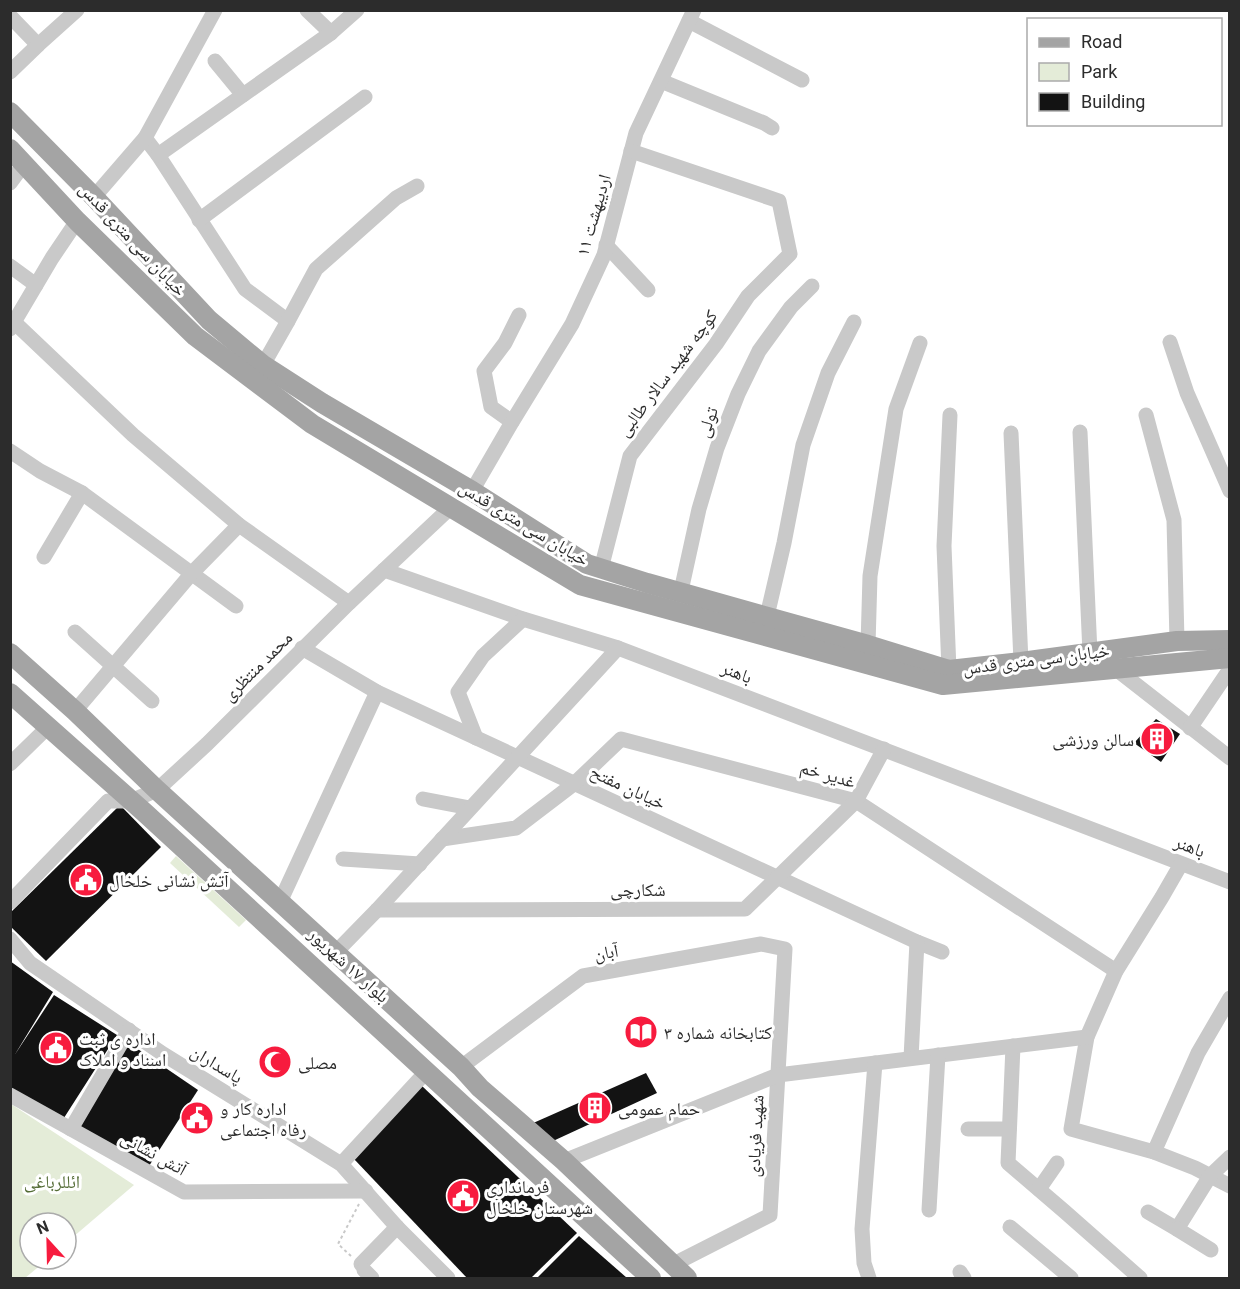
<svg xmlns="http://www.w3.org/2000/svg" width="1240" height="1289" font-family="Roboto,'Noto Naskh Arabic',sans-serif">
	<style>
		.green { fill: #e4ecd8 }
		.building { fill: #131313 }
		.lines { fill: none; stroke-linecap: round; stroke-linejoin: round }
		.path { stroke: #c9c9c9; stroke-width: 2; stroke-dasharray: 3 3; stroke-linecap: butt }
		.minor { stroke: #c9c9c9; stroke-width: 15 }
		.major { stroke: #a4a4a4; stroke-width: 20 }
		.labels { text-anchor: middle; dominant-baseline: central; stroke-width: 6; stroke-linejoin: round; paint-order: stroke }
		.street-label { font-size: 18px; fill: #2c2c2c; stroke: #fff }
		.poi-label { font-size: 18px; fill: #2c2c2c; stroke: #fff; text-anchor: start }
		.park-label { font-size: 18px; fill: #546c36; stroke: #fff }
	</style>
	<rect width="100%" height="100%" fill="#fff"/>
	<!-- green -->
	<g class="green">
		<path d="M176,856L246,920L239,927L170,863Z"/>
		<path d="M11,1104L134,1185L66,1243V1223H30V1259H48L25,1278H11Z"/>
	</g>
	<!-- building -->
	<g class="building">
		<path d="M1156,719L1180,734L1161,762L1134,743Z"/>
		<path d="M120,805L161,847L46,961L10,926V913Z"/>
		<path d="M10,961L53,992L14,1056L54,995L117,1035L62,1121L10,1092Z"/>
		<path d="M129,1043L198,1090L149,1166L79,1128Z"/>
		<path d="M646,1073L657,1093L553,1141L531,1124Z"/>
		<path d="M422,1086L577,1233L531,1278H467L354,1159Z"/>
		<path d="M579,1236L627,1278H537Z"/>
	</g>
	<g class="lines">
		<!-- path -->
		<path class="path" d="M351,1256L338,1244L359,1204"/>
		<!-- minor -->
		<g class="minor">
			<path d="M307,10L331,33"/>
			<path d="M10,16L38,45"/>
			<path d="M689,21L802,80"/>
			<path d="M215,61L243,95"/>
			<path d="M10,72L38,45L77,10"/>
			<path d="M661,81L764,123L772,128"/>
			<path d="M145,138L158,155L245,289L288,321"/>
			<path d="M158,155L331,33L357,10"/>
			<path d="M10,183L24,164"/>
			<path d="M94,197L145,138L215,10"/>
			<path d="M199,220L365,97"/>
			<path d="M606,245L648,290"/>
			<path d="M10,266L36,285"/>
			<path d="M14,322L133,435L239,525L349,603"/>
			<path d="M10,329L52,258L77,221"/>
			<path d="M1170,342L1187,393L1230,491"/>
			<path d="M263,365L288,321L316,269L396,198L417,186"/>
			<path d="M1146,415L1174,520L1177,641"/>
			<path d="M512,422L491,407L484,371L505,343L519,315"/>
			<path d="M1080,432L1090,653"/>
			<path d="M1011,433L1021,662"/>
			<path d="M10,451L40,471L82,493"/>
			<path d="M472,491L512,422L572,324L604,255L636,133L694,10"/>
			<path d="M44,557L82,493L236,606"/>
			<path d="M601,569L630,456L716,344L748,296L790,254L779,201L631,151"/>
			<path d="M384,570L523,619L618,648L1230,882"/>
			<path d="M681,591L699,509L717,448L738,394L759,351L791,307L812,286"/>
			<path d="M767,616L784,543L803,445L828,373L854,322"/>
			<path d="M75,632L152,701"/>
			<path d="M868,645L870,576L896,409L920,343"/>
			<path d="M302,648L377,692L917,942L942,952"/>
			<path d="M1116,669L1230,758"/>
			<path d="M949,670L944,546L950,415"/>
			<path d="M75,711L192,573L239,525"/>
			<path d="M1190,728L1230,669"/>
			<path d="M476,738L458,692L483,656L523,619"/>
			<path d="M10,764L48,727"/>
			<path d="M423,799L470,808"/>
			<path d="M442,839L516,828L575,783L621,739L856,801L1116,971"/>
			<path d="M343,859L420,864"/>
			<path d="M1181,864L1162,897L1116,971L1087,1037L1071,1129L1154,1152L1195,1168L1230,1186"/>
			<path d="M10,902L108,801H131L157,790L207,744L349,603L450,508"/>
			<path d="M280,902L377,692"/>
			<path d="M377,910L745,909L856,801L884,749"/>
			<path d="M10,939L30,963L163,1054L341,1164L397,1227L448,1278"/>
			<path d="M335,953L377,910L618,648"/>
			<path d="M1013,1046L1008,1163L1064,1211L1140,1278"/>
			<path d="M911,1058L917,942"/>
			<path d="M461,1067L583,976L761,944L785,949L770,1215L672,1265"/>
			<path d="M10,1095L184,1192L366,1191"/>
			<path d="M71,1129L129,1030"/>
			<path d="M968,1129H1009"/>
			<path d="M1154,1152L1198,1053L1230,998"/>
			<path d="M564,1161L778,1075L1087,1037"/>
			<path d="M341,1164L426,1072"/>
			<path d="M1039,1189L1057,1163"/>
			<path d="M929,1210L938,1055"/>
			<path d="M1148,1212L1177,1229L1210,1176L1230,1157"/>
			<path d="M1010,1227L1071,1278"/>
			<path d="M1177,1229L1211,1250"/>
			<path d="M361,1264L397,1227"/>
			<path d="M364,1270L372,1278"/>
			<path d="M960,1272L964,1278"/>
			<path d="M869,1278L864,1263L862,1229L875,1063"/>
		</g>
		<!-- major -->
		<g class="major">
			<path d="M10,112L94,197L209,320L263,365L322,403L472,491L587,564L647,583L868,645L949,670L1021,662L1177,641L1230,640"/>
			<path d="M10,149L77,221L195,336L312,424L580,585L943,685L1230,658"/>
			<path d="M10,653L75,711L157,790L461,1067L480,1088L564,1161L687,1278"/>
			<path d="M10,693L144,812L651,1278"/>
		</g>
	</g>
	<!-- icons -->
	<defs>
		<g id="building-disc" transform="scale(1.725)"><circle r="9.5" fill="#f71b3e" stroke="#fff"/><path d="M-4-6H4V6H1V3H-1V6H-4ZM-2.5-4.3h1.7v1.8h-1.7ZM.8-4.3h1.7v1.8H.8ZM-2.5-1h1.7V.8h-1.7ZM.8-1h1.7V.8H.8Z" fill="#fff"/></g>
		<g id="civic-disc" transform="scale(1.725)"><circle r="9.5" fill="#f71b3e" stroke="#fff"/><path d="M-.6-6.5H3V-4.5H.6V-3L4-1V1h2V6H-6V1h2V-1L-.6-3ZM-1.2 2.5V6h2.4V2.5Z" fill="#fff"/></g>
		<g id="library-disc" transform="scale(1.725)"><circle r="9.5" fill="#f71b3e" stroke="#fff"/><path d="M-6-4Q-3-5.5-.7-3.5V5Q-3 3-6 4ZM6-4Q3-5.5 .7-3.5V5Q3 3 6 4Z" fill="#fff"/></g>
		<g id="mosque-disc" transform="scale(1.725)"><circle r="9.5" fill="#f71b3e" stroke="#fff"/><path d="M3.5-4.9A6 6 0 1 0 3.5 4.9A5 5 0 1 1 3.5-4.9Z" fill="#fff"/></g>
	</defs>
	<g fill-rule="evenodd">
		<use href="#building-disc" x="1157" y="739"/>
		<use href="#civic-disc" x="86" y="880"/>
		<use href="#library-disc" x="641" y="1032"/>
		<use href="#civic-disc" x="56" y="1048"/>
		<use href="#mosque-disc" x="275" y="1062"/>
		<use href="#building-disc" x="595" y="1108"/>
		<use href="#civic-disc" x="197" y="1118"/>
		<use href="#civic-disc" x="463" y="1196"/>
	</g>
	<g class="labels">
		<!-- street labels -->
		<g class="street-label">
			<text transform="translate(593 215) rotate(-74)">۱۱ اردیبهشت</text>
			<text transform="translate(133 239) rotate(47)">خیابان سی متری قدس</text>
			<text transform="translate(667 373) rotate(-53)">کوچه شهید سالار طالبی</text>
			<text transform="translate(707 422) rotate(-70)">تولی</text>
			<text transform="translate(524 523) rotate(31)">خیابان سی متری قدس</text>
			<text transform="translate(1036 659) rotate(-7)">خیابان سی متری قدس</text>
			<text transform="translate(257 666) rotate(-45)">محمد منتظری</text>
			<text transform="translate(737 672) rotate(21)">باهنر</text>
			<text transform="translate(828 774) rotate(16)">غدیر خم</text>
			<text transform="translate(628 787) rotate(25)">خیابان مفتح</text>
			<text transform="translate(1190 846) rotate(21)">باهنر</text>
			<text x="638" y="889">شکارچی</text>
			<text transform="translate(606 952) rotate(-10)">آبان</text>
			<text transform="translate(349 965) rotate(42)">بلوار ١٧ شهریور</text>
			<text transform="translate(217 1064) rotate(31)">پاسداران</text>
			<text transform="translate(755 1136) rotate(-87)">شهید فریادی</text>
			<text transform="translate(154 1153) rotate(29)">آتش نشانی</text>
		</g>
		<!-- poi labels -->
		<g class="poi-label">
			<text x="1134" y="739" text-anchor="end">سالن ورزشی</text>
			<text x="109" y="880">آتش نشانی خلخال</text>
			<text x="664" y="1032">کتابخانه شماره ۳</text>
			<text x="79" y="1038">اداره ی ثبت<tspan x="79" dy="21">اسناد و املاک</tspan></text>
			<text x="298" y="1062">مصلی</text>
			<text x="220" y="1108">اداره کار و<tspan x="220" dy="21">رفاه اجتماعی</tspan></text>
			<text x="618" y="1108">حمام عمومی</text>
			<text x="486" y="1186">فرمانداری<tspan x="486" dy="21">شهرستان خلخال</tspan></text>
		</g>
		<!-- park labels -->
		<g class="park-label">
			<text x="52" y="1181">ائللرباغی</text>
		</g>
	</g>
	<!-- border -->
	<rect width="1240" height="1289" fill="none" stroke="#2c2c2c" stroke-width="24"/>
	<!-- legend -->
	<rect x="1027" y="18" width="195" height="108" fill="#ffffff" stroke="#ababab" stroke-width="1.5"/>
	<rect x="1039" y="38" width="30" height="9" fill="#a4a4a4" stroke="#ababab" stroke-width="1.5"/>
	<text x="1081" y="48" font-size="18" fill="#2c2c2c">Road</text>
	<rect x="1039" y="63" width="30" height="18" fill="#e4ecd8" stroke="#ababab" stroke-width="1.5"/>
	<text x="1081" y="78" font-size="18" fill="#2c2c2c">Park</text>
	<rect x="1039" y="93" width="30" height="18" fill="#131313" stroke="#ababab" stroke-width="1.5"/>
	<text x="1081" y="108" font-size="18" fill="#2c2c2c">Building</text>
	<!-- north arrow -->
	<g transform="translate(48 1241) rotate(338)"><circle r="28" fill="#ffffff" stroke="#ababab" stroke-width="1.5"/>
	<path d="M0-4.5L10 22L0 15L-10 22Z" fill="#f71b3e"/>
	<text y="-9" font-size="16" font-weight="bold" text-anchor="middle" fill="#2c2c2c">N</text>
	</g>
</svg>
